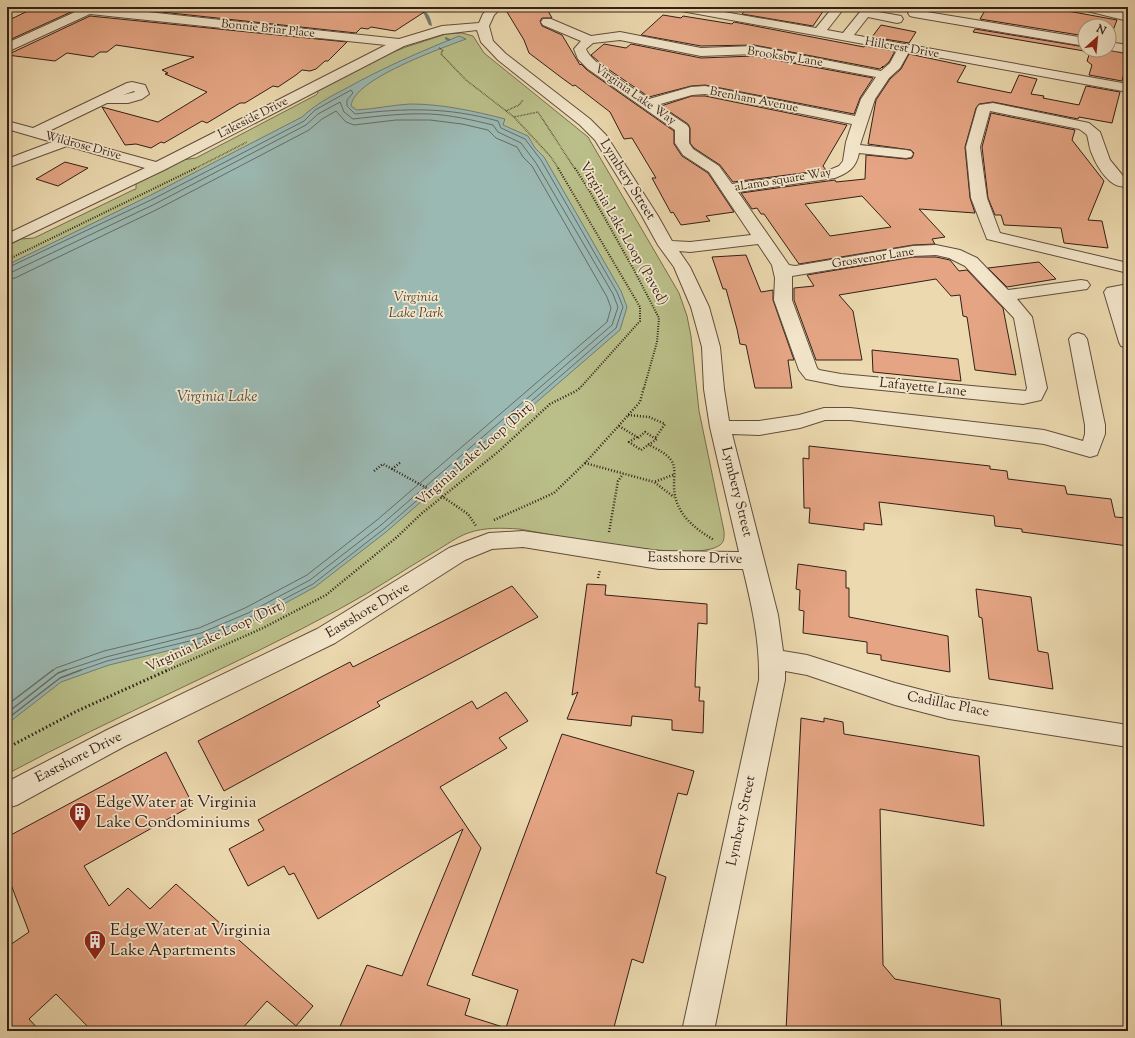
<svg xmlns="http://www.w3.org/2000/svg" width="1135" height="1038" font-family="'Sorts Mill Goudy',serif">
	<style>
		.green { fill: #babf89; stroke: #766f50 }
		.water { fill: #9bb9b3; stroke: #717b75 }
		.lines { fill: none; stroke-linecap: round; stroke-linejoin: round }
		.shore-far1 { stroke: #676c65; stroke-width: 1 }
		.shore { stroke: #676c65; stroke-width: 1.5 }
		.stream { fill: #717b75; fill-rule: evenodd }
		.building { fill: #e5a584; stroke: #331f17; fill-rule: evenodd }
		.minor-casing { stroke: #614e3d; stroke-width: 2 }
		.path-far3 { stroke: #331f17; stroke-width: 1.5; stroke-dasharray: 0.5 1; stroke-linecap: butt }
		.path-far2 { stroke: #331f17; stroke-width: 2; stroke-dasharray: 1 1.5; stroke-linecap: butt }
		.path-far1 { stroke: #331f17; stroke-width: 2.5; stroke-dasharray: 1 2; stroke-linecap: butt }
		.path { stroke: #331f17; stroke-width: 3; stroke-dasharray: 1.5 2.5; stroke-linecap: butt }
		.minor { fill: #f3e6cb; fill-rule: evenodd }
		.labels { text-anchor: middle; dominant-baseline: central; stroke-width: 3.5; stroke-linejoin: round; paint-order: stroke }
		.far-street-label { font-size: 12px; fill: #331f17; stroke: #f3e6cb }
		.street-label { font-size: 14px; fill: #331f17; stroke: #f3e6cb }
		.park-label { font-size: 14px; font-style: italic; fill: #554734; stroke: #f3e6cb }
		.water-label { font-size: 15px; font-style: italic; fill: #524d46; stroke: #f3e6cb }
		.near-poi-label { font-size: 17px; fill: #331f17; stroke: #f3e6cb; text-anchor: start }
	</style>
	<rect width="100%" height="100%" fill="#ecd9af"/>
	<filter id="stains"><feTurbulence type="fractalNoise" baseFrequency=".005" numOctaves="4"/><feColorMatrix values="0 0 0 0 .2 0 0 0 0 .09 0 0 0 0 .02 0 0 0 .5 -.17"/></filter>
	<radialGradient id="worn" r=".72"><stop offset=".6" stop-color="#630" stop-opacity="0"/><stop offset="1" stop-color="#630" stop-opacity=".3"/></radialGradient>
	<!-- green -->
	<path class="green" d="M462,33L473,36L484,53L588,137L679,293L687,316L691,336L699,411L724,531C724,536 725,541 720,545C695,564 554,535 519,529C502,528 485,527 468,533C457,537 446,545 436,551C405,569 375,590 343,607C233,667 117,715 7,774V246L21,239L34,238L133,190L136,189V183L182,160L196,158L316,95L318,93L317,90L388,54L406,47L446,34Z"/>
	<!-- water -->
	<path class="water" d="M459,36L466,39C442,48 353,79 351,106L357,110C375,109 392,105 410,104C442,104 474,111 505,119L503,125L528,136L535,148L544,157L621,291L627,307L620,330L386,532L315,587L252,621L204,642L109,665L61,682L7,724V265L151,195L302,117C315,105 329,97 345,89C382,68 420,52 459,36Z"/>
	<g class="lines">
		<!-- shore-far1 -->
		<g class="shore-far1">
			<path d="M7,268L153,199L229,160L304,121L315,110L351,90L353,93L347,100V106L355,114C406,108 447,107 498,121L501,128L525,139L541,160L617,292L623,307L616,328L384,529L313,584L250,617L202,638L107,661L78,671"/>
			<path d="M7,273L12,272L155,204L306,125L318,114L340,102L344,112L353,119C379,116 404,113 430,114C451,115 472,120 493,125L498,132L521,143L536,163L613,294L618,307L612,325L381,525L310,580L248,613L201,633L106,657L63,671"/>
			<path d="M7,279L15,278L158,209L309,130L322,119L336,111L346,122L354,125L396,120H430L462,124L488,130L496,138L517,147L523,157L532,166L607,297L611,308L607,322L377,520L307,575L245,608L199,628L104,651L56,668L52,671"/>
		</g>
		<!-- shore -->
		<g class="shore">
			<path d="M7,705L53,670"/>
			<path d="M7,713L58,673L66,670"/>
			<path d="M7,719L60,678L81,670"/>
		</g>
		<!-- stream -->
		<g class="stream">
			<path d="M415,7C426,7 431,17 432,26L429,25L424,14Z"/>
			<path d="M446,37L450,39V41H448L445,39V37Z"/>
		</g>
	</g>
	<!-- building -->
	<g class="building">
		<path d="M36,7H82L7,41V21Z"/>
		<path d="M115,7H432L395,31L371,27L368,29L361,28L356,33Z"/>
		<path d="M504,7H546L552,18H542L540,21L542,26L562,35L580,65L581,64L587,70L674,131V144L682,156L708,173L734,212L706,216L710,221L681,225L673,212L671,213L652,178H656L632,138L624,139L610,112L575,85L573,86L562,78L529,53L524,40Z"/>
		<path d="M748,7H826L813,26L742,14Z"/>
		<path d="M987,7H1046L1117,20L1109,41V26H1085V36L980,19Z"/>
		<path d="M663,15L681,18L683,16L732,24L734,22L864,47L865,46L895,51L889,62L882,68L883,66L880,69L754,45L701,46L641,35Z"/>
		<path d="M90,16L347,42L328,61H325L316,69L310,71L302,70L296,75L278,87L273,86L245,103H240L207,123L202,121L164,143L161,142L151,148L136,144L125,145L102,107L158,122L207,92L165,74L168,73L162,70L194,57L116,45L107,52H100L93,57L67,53L55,61L7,55Z"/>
		<path d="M881,25L916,32L909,43L872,37Z"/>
		<path d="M975,29L1085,47V50H1108L1128,54V71L1125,70L1122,81L1089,75L1092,65L1087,61L1090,52L973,32Z"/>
		<path d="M604,44L626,48L631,44L701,58L754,56L873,78L860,98L854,114L705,85L691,86L649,97L605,67L591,55Z"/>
		<path d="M909,54L966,66L957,82L1011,93L1019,75L1037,79L1031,94L1044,96L1043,98L1079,105L1086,86L1120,92L1112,123L1079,117L1078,119L993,102L979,104L976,108L965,147L970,198L975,213L919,209L945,237L932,239L935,244L913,245L799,264L764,214H761L757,208L752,209L741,193L835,180L836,182L865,179L866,155L906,159L912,158L914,153L911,150L868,144L876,100L890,79L901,69ZM862,196L891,227L830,236L805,204Z"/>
		<path d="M692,96H705L847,125L823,166L826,170L733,182L720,165L694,148L690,143V128L688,124L661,106Z"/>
		<path d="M991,113L1075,130L1072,140L1104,181L1088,220L1102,221L1108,248L1064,243L1061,228L1004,225L1001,215H995L988,198L982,147Z"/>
		<path d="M65,162L88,168L58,186L36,179Z"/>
		<path d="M746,255L761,292L773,290V300L794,360H788L792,388H755L746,345L740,344L737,329L726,289H723L712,257Z"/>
		<path d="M913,257H936L950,260L959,271L967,270L1003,308L1016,375L975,370L967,317L963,316L960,295L951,296L936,279L839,295L853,311L862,360H816L794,300V288L814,286L807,275Z"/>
		<path d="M1039,262L1056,279L1007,287L988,268Z"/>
		<path d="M872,350L958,359L961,381L873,372Z"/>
		<path d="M809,446L990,466V469L1007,471L1008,479L1065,486L1067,494L1111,499L1115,517L1128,518V546L1022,532V529L995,526L994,516L879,502L882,525L864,523V530L809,523L810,508H804L803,458L809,459Z"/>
		<path d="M798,564L846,571V588H849V617L948,636L950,672L881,660V655L867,653V642L803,633L804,611L799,610L800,590L796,589Z"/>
		<path d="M587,584L606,585L605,595L707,604V624L698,623L696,662L695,687H700L699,701H704L703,733L672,730V720L632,716L631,726L567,719L578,692L572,695Z"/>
		<path d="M512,586L538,617L377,702L380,706L224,791L198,741L350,662L353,667Z"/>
		<path d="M976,589L1031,597L1038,651L1048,653L1053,689L989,679L982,618L979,617Z"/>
		<path d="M506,692L528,721L499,738L507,748L440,787L481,848L427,985L470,999L465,1015L503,1027V1031H338L367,965L402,976L463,829L318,919L294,873L289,875L284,866L248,886L229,849L264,830L258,820L472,701L477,709Z"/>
		<path d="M801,718L824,722V718L843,722L844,734L979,756L984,826L880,809L883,965L895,979L1000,999L1002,1031H786Z"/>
		<path d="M562,734L694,771L687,795L678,793L656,873L666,877L643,963L632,959L613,1031H505L518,990L472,975Z"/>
		<path d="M166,752L193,805L84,866L109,906L128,888L150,909L176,884L313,1006L296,1026L267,1001L240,1031H92L56,994L29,1019L40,1031H7V947L29,932L7,874V837Z"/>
	</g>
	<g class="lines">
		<!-- minor casing -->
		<g class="minor-casing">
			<g id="minor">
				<path d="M86,7H101L399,39L442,26L479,23L483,14L489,7H502L494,15L489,26L493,41L506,54L590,119L606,135L658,216L672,241L690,242L751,235L709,172L683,155L675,143V130L588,69L578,59L574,49L581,41L543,25L541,22L543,19H551L591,36L620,32L701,48L754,46L881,71L890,63L897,50L676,10L672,9L670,7H696L816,28L833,7H845L827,30L843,33L864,7H876L873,11L901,16L903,19L901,22L897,23L868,17L854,35L1128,84V92L909,52L900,68L889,78L875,99L860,145L906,150L911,151L913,154L911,157L906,158L859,153C856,168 848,173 835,178L738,192L789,265L795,266L913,246L936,245L960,250L977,258L1008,290L1081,280L1087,281L1090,285L1087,289L1017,299L1032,317L1047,388L1041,400L1023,404L841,386L806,379L799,370L774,300L775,278L772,265L758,244L690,252L679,251L690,267L709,307L720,347L724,389L729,421H759L799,415L824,408H850L1044,430L1083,441L1085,434V425L1069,339L1072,335L1078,333L1084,335L1087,339L1105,425V434L1097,455L1090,457L1044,444L850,420H825L800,428L759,435L732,434L778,615L783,651L807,655L895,683L949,697L1128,725V747L949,719L895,705L807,675L785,671V680L714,1031H682L759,680C760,642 752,606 743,569H659L523,547L492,549L465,560L335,643L125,746L17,805L7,808V782L107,730L317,629L449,548L489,533L523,531L659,551L739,552L710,427L704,389L702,347L691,307L674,267L658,245L642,216L595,140L580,125L498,60L481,42L477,30L443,34L404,46L164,170L7,245V234L145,168L67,146L7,168V159L52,142L7,129V121L33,128L127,83L132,82L145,85L149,94L142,99L128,103H107L47,132L156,162L386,45L90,14L7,52V43ZM620,40L701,56L754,54L876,77L861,99L855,116L705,86L691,87L649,99C635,89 590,63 586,49L593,43ZM134,91L135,92L123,95ZM705,94L852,124L846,142L843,161L839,166L827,171L732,184L719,166L693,149L689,143V128L687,125L657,105L692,95ZM936,255L949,258L965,266L1014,318L1027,388L1026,391L841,374L819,370L817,368L792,300V276L913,256Z"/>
				<path d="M912,7H924L921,11L1085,38V46L914,17L910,16L908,13Z"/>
				<path d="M1085,7H1098L1128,13V21L1087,11Z"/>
				<path d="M1109,42L1128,45V53L1109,50Z"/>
				<path d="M993,103L1089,123L1100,132L1110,160L1128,182L1126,186C1111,190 1097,167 1092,154C1089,148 1089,141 1087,135C1085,133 1082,131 1079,129L990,111L980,147L987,198L1000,233L1128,263V273L987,239L971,198L966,147L977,108L979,105Z"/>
				<path d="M1128,284V294L1123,295L1128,312V348L1121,346L1119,342L1104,292L1107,288Z"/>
			</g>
		</g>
		<!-- path-far3 -->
		<g class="path-far3">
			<path d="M439,48L443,50L441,54L466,80L514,117L551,157L559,169"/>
			<path d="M506,111L519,105L523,100"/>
			<path d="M514,117L538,112L575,169"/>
			<path d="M194,169L247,142"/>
		</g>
		<!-- path-far2 -->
		<g class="path-far2">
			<path d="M558,168L640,307V321L580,388"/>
			<path d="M575,168L590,192L634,270L659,318L657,342L644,388"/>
			<path d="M7,260L196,168"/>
		</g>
		<!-- path-far1 -->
		<g class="path-far1">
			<path d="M619,426L637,437L629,442L641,450L657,439L656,437L665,424L649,417L628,415"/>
			<path d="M638,438L645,432L656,439"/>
			<path d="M648,444C656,449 666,453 671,460C676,467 674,477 674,485C674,512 692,527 714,540"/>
			<path d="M585,463L654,482"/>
			<path d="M392,469L401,462"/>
			<path d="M374,471L383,464L443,497L468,514L476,526"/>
			<path d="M673,475L654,482L674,497"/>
			<path d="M494,520L554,493L585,463L640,402L644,387"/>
			<path d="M609,532L618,481L623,474"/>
			<path d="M598,578L600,570"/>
			<path d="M166,671L263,628L326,595L397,537L421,514L499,451L550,404L576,391L581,387"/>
		</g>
		<!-- path -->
		<path class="path" d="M7,748L77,711L168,670"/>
		<!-- minor -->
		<use href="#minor" class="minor"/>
	</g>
	<!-- icons -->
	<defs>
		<g id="building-pin" transform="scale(1.15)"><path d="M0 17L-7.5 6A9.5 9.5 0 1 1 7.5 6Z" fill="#8f2418" stroke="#f3e6cb"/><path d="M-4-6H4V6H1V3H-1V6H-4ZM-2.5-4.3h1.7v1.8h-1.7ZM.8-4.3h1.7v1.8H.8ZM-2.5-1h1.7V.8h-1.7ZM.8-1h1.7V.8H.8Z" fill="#fff"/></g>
	</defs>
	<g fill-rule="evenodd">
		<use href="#building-pin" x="80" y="813"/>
		<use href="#building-pin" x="95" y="941"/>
	</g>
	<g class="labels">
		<!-- far-street labels -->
		<g class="far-street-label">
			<text transform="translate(268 29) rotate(6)">Bonnie Briar Place</text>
			<text transform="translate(902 48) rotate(10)">Hillcrest Drive</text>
			<text transform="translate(785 57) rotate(9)">Brooksby Lane</text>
			<text transform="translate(635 95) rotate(35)">Virginia Lake Way</text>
			<text transform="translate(754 100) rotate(11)">Brenham Avenue</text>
			<text transform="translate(253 118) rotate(-27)">Lakeside Drive</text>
			<text transform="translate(83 146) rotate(15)">Wildrose Drive</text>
			<text transform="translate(783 180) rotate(-9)">aLamo square Way</text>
			<text transform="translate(873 258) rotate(-9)">Grosvenor Lane</text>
		</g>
		<!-- street labels -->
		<g class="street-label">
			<text transform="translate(627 180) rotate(58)">Lymbery Street</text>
			<text transform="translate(623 234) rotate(60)">Virginia Lake Loop (Paved)</text>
			<text transform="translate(923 388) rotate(6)">Lafayette Lane</text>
			<text transform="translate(476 454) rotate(-41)">Virginia Lake Loop (Dirt)</text>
			<text transform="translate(736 492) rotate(76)">Lymbery Street</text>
			<text transform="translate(695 559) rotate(1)">Eastshore Drive</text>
			<text transform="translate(368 611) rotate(-31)">Eastshore Drive</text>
			<text transform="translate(216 637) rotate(-25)">Virginia Lake Loop (Dirt)</text>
			<text transform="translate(948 705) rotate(11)">Cadillac Place</text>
			<text transform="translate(79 758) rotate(-27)">Eastshore Drive</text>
			<text transform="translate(742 821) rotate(-78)">Lymbery Street</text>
		</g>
		<!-- park labels -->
		<g class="park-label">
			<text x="416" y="298">Virginia<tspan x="416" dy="16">Lake Park</tspan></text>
		</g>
		<!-- water labels -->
		<g class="water-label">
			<text x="217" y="397">Virginia Lake</text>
		</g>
		<!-- near-poi labels -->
		<g class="near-poi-label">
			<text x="96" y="803">EdgeWater at Virginia<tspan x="96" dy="20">Lake Condominiums</tspan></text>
			<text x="110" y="931">EdgeWater at Virginia<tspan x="110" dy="20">Lake Apartments</tspan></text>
		</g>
	</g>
	<!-- margin -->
	<rect width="1135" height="1038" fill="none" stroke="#ecd9af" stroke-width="24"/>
	<rect x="8" y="8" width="1119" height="1022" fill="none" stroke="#331f17" stroke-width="2"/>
	<rect x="12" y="12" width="1111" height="1014" fill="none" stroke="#331f17"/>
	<!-- north arrow -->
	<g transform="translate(1097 38) rotate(27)"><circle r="19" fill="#f3e6cb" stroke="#a69683"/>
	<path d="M0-3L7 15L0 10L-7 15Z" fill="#8f2418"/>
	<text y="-6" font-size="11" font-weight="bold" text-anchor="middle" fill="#331f17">N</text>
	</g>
	<rect width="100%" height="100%" filter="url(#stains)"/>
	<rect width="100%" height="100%" fill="url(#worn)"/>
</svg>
